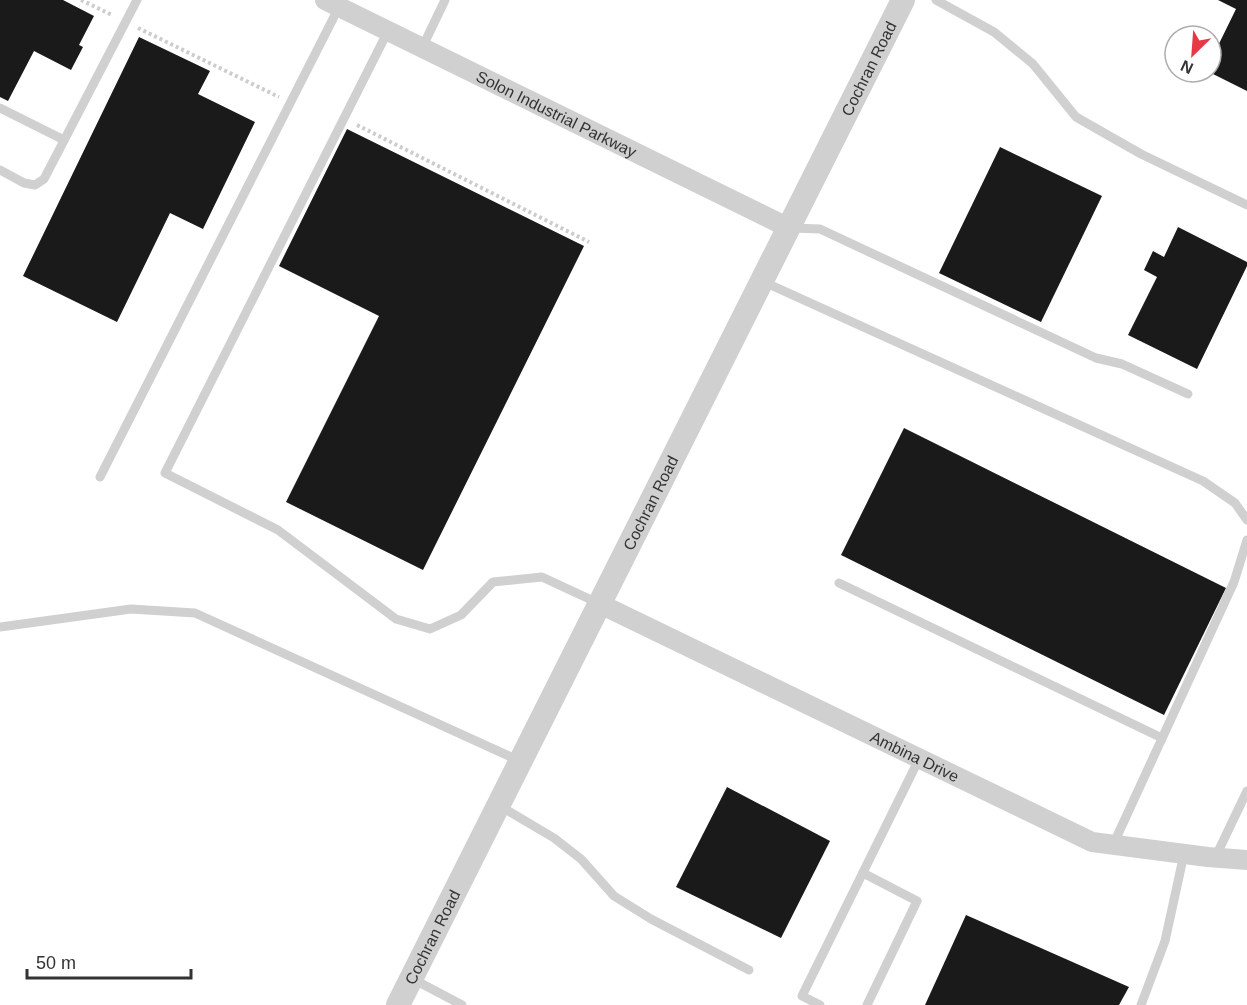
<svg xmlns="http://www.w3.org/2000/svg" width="1247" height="1005" font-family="Arial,sans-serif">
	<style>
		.building { fill: #1a1a1a }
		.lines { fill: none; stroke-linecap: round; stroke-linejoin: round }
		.path { stroke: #cdcdcd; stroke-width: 4; stroke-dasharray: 3 3; stroke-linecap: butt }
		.service { stroke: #d0d0d0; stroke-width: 9 }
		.minor { stroke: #d0d0d0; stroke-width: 20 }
		.tertiary { stroke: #d0d0d0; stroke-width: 24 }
		.labels { text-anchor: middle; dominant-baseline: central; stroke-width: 6; stroke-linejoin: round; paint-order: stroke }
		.street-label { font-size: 16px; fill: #333; stroke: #fff }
	</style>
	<rect width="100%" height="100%" fill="#fff"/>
	<!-- building -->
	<g class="building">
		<path d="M0,0H63L94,16L79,45L83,47L71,70L34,51L8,101L0,97Z"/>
		<path d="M1218,0H1247V91L1211,73V60L1236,9Z"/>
		<path d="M139,37L210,71L198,94L255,122L203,229L170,213L117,322L23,276Z"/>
		<path d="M347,129L584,246L423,570L286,502L379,316L279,266Z"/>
		<path d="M1000,147L1102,196L1041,322L939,273Z"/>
		<path d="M1178,227L1247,262V266L1197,369L1128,335L1157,277L1144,270L1153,251L1164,257Z"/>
		<path d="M904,428L1226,588L1164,715L841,555Z"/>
		<path d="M727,787L830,841L781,938L676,887Z"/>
		<path d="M966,915L1129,987L1119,1005H925Z"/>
	</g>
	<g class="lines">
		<!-- path -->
		<g class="path">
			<path d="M81,0L112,15"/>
			<path d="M138,28L279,97"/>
			<path d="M357,125L589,242"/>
		</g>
		<!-- service -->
		<g class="service">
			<path d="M936,0L994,32L1033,64L1076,117L1141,154L1247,205"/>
			<path d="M388,31L165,473L278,530L396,619L430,629L461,615L493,582L542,577L598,603"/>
			<path d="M422,48L445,0"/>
			<path d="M0,108L64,140"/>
			<path d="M0,170L24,183L35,185L44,179L137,0"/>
			<path d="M791,228L820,229L1096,358L1122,364L1188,394"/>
			<path d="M762,281L1203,481L1235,503L1247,520"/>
			<path d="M100,477L339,7"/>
			<path d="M839,583L1162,738"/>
			<path d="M0,627L131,609L195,613L520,761"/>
			<path d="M500,806L554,838L581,859L614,896L651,919L749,970"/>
			<path d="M1113,845L1234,582L1247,540"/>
			<path d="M1215,858L1247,791"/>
			<path d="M863,873L917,901L867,1005"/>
			<path d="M411,978L462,1005"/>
			<path d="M820,1005L802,996L919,759"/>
			<path d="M1141,1005L1165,941L1184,854"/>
		</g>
		<!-- minor -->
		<g class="minor">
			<path id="s1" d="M325,0L789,228"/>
			<path id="s2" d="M598,603L1092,842L1208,857L1247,860"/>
		</g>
		<!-- tertiary -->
		<path class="tertiary" id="s3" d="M398,1005L903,0"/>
	</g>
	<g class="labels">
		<!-- street labels -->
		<g class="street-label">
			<text stroke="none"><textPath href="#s3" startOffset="1048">Cochran Road</textPath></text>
			<text stroke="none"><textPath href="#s1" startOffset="258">Solon Industrial Parkway</textPath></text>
			<text stroke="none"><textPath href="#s3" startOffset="562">Cochran Road</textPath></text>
			<text stroke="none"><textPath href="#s2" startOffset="352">Ambina Drive</textPath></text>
			<text stroke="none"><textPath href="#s3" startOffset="76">Cochran Road</textPath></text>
		</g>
	</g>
	<!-- north arrow -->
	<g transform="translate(1193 54) rotate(205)"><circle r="28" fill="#ffffff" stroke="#adadad" stroke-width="1.5"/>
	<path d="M0-4.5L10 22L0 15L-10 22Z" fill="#e63946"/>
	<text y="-9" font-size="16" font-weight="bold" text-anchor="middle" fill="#333333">N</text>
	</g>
	<!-- scale -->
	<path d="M27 969v9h164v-9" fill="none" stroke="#333333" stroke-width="3"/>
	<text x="36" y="969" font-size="18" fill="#333333" stroke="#ffffff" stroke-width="4.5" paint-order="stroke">50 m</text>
</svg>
